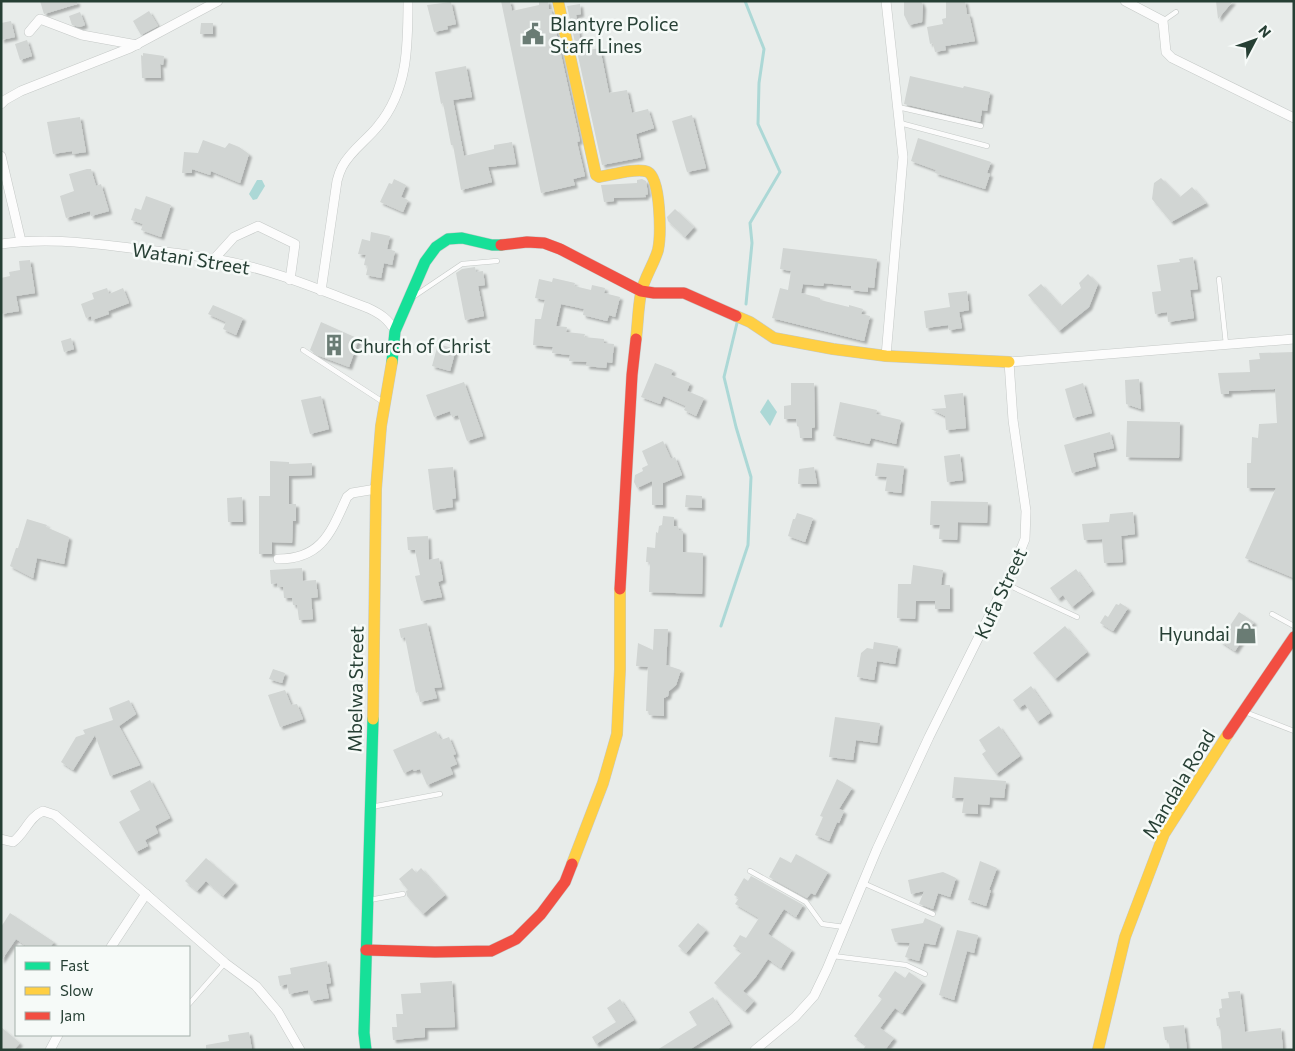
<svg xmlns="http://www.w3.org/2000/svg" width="1295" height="1051" font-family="Commissioner,sans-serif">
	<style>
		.water { fill: #acd8d6 }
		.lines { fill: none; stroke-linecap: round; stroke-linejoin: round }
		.stream { stroke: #acd8d6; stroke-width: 3 }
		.building { fill: #d1d5d3; filter: url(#shadow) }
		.lane-casing { stroke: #c5c9c7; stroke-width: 5.5 }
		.street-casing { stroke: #c5c9c7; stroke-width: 10 }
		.fast-casing { stroke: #c4c9c7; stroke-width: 12 }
		.slow-casing { stroke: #c4c9c7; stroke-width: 12 }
		.jam-casing { stroke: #c4c9c7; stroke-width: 12 }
		.lane { stroke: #fcfcfc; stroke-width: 4.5 }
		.street { stroke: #fcfcfc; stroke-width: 9 }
		.fast { stroke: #16e098; stroke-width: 11 }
		.slow { stroke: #ffcf43; stroke-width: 11 }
		.jam { stroke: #f24e42; stroke-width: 11 }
		.labels { text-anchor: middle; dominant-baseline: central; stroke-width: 5; stroke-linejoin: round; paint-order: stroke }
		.poi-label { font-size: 19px; fill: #263f34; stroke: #f6faf8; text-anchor: start }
		.street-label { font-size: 19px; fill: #263f34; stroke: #f6faf8 }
	</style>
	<defs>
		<filter id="shadow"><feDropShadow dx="3" dy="3" stdDeviation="1" flood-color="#0004"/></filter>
	</defs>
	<rect width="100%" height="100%" fill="#e8ecea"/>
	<!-- water -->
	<g class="water">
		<path d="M257,180H262L265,186L257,199L253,200L249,194Z"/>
		<path d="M768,399L777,412L770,426L760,412Z"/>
	</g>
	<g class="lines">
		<!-- stream -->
		<g class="stream">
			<path d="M745,1L764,49L759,83L758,124L780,172L750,223L752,243L746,304"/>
			<path d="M721,626L748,545L751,477L736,427L724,377L737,323"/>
		</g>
	</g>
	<!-- building -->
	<g class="building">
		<path d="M40,1H77V4L44,14Z"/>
		<path d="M501,1H510L512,11L539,5V1H548L549,9H551L580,141L577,142L585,176L573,179L575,185L541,193Z"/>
		<path d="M904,1H921L923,6L922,22L909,25L904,15Z"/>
		<path d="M946,1H965L967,14H969L975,41L945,46L946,50L935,52L933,43L930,44L927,27L943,24L942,19L946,18Z"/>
		<path d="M1216,1H1233L1218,19Z"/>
		<path d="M451,2L456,24L447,26L448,29L434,32L427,5Z"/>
		<path d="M580,4L581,14L576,15L582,51L600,48L609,93L627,90L632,113L648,109L654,128L636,134L641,157L638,158L602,165L567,6Z"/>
		<path d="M149,11L158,26L141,35L133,21Z"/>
		<path d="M80,12L85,25L80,27L72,25L69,16Z"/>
		<path d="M11,21L15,37L1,40V23Z"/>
		<path d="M201,23H213V34H200Z"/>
		<path d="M27,40L32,56L20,60L15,44Z"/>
		<path d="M143,53L164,56L163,65L160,64L161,78H142L141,55L143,56Z"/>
		<path d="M466,66L472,97L453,100L464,156L494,149V145L512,142L516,164L488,167L492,182L461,190L453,145H451L443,103L441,104L435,72Z"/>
		<path d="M910,76L963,88L964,86L990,92L987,111L982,110L980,122L904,104Z"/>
		<path d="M692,115L706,168L687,172L672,121Z"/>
		<path d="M80,117L86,152L72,154V151L53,154L47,122Z"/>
		<path d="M918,138L991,162L987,173L990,174L985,189L935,173L936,170L911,161Z"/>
		<path d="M203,140L225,148L229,143L239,147L249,154L240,183L211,171L210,175L192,169V173H182L184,152L198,153Z"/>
		<path d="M87,169H91L96,186L101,184L109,211L91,216L90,211L66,218L60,196L74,191L69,174Z"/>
		<path d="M1161,178L1180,197L1192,187L1206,203L1171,222L1152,199L1154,183Z"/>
		<path d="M394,179L406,185L401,197L408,200L403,212L380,202L389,183L392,184Z"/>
		<path d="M642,179L646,181L648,194L645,195L646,197L614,198V201L604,202L601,185L637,183V180Z"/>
		<path d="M146,196L171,205L161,237L141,230L143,224L131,220L135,208L141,210Z"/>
		<path d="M675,209L694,227L685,237L668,221L667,217Z"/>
		<path d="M371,232L390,236L387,249L395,251L392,265L384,263L381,278L366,275L368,266L364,265L366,255L358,254L362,239L370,241Z"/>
		<path d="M783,248L877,259L874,288L868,287V292L851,290V286L824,283L823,286L803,284L801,293L820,298V300L849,307V305L863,309L861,314L870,316L864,341L772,318L780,288L788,290L791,271L780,269Z"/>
		<path d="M1193,257L1198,289L1190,290L1194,318L1168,322L1167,312L1155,314L1152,292L1161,291L1157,265L1180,262L1179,259Z"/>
		<path d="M30,260L35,293L16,296L19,311L1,314V278L10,276L9,272L20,270L19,261Z"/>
		<path d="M475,267L476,272L483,271L485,285L478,286L484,316L465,320L456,273L462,269Z"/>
		<path d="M1088,274L1098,284L1089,307L1059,331L1028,295L1041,284L1061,306L1081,288L1079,283Z"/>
		<path d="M553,278L575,283L574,286L591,290L592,285L605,288L604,293L620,297L615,317L609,315L607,321L583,315L584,309L561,304L556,326L567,327L566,332L585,334L584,337L604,339V343L614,344L612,363L607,362L606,368L586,366L587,362L569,361L570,355L552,353L553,347L533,345L535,319H541L545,300L535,298L539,279L552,282Z"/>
		<path d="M107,288L109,294L123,288L129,303L108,311L109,314L92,320L91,316L86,318L81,304L94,299L92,293Z"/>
		<path d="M967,291L969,310L959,312L962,328L949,330L948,325L926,328L924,311L950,307L948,293Z"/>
		<path d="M213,305L243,318L236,335L223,329L226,322L208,314Z"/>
		<path d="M321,322L359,339L349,367L317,355L310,350Z"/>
		<path d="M71,338L74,349L64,352L61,341Z"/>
		<path d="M438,344L456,349L450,371L432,366Z"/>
		<path d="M1294,352V578L1245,558L1276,488H1247V463H1251L1252,437L1258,438L1259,424L1277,423L1275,389L1229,391V394H1221L1218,373L1250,372L1249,360L1260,359L1259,353Z"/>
		<path d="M655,363L673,370L671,375L690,383L687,391L704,398L696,416L684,410L686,406L663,396L660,404L641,397Z"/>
		<path d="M1139,379L1141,409L1126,404L1125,380Z"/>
		<path d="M464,382L483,436L467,441L458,415L452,417L450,411L434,417L426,395Z"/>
		<path d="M791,383H814L815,427L812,428V438H800L799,427L797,426L796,419H784V406L791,405Z"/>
		<path d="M1083,383L1092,413L1073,418L1065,389Z"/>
		<path d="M963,393L966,428L946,430L945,416L931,409L946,408L944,395Z"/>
		<path d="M321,396L329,429L310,434L301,400Z"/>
		<path d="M840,402L877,410L876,414L901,420L896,444L871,438L869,444L833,436Z"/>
		<path d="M1127,421L1180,422L1179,458L1126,457Z"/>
		<path d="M1110,432L1114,448L1093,453L1096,466L1072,473L1064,445Z"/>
		<path d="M663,441L671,459L675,457L682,475L663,483V505H652V481L637,488L634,482L635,475L643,471L642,468L648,465L642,451Z"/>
		<path d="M960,454L963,480L947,482L944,456Z"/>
		<path d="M270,461L289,462V464L312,463V475L289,476V504H296V521H293L292,543L272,542V554H259V496H270Z"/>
		<path d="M877,463L904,466L901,493L885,491L887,477L875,476Z"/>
		<path d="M453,467L456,498L452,499L453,507L433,510L428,469Z"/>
		<path d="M814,467L817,484H798L799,469Z"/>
		<path d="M686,495L702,496V508L685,507Z"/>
		<path d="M242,497L243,522H228L227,498Z"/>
		<path d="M931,501L988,502L987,523L958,522L957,540L939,539L940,525H930Z"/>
		<path d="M1133,512L1135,534L1121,536L1123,562L1104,563L1102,539L1084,540L1082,524L1109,522L1110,514Z"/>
		<path d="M797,513L813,518L805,542L788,536L793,519H795Z"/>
		<path d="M663,516L674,517V526H678L679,530L683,531V552L703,553L702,594L649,592L650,562H646L647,547L655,548L656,532L658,533L659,526L662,525Z"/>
		<path d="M27,519L47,525L46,527L69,537L64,564L37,558L33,578L10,566L16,548H18Z"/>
		<path d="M428,536L429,560L439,558L443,580L438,582L442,597L421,601L415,576L420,575L415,550H408L407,537Z"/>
		<path d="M913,565L943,570L941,585H950V609H935V601H916L915,619L897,618L898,584H911Z"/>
		<path d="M302,568L303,581L316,580L318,597L311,598L313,619L299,620L297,605H293L292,598H284L283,587H278L277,583L271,584L270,570Z"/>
		<path d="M1076,569L1092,591L1072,607L1063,595L1058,599L1050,588Z"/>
		<path d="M1120,603L1128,608L1113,631L1100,623L1105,615L1108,617L1116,604L1119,605Z"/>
		<path d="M1239,612L1254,622L1235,651L1220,641Z"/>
		<path d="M427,623L442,687L434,688L437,698L420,702L418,692L416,693L405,637L401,638L399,629Z"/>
		<path d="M1065,626L1087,652L1055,679L1033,653Z"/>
		<path d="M654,629H668L666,665L681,670L676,685L669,691L668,696L664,698V716L649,715V711H646L648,667L636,666L638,643L653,650Z"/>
		<path d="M874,642L898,646L895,664L877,661L874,680L857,677L861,653L867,648L873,649Z"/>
		<path d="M273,669L285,673L282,683L269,679Z"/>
		<path d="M1031,686L1050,713L1037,722L1025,704L1019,708L1013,700Z"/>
		<path d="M285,690L291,705L297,704L303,719L280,727L268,695Z"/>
		<path d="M129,700L136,714L119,726L140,765L110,776L95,735L73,770L61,762L76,737L85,734L83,730L113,720L109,708Z"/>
		<path d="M835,717L880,723L877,743L856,740L853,760L829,757Z"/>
		<path d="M999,726L1020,756L996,774L982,754L986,751L979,740Z"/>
		<path d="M436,731L441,740L449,737L456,754L453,755L457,764L450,767L453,774L427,785L420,769L414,771L413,769L404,773L393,750Z"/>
		<path d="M954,777L1006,781L1004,798L990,797L989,805L978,804V814L962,813L964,798H952Z"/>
		<path d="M837,779L852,788L839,809L844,811L839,823L837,822L829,841L815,835L823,817L820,816Z"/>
		<path d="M150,780L170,818L155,826L158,833L145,840L148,846L136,852L119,822L140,810L130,791Z"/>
		<path d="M796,854L828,872L815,895L811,893L807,898L769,877L780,857L791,863Z"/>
		<path d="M206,858L235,883L223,896L206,881L197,891L185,881Z"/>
		<path d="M980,861L997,868L989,890H991L986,906L968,900Z"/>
		<path d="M412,868L416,873L421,868L445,895L423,914L407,896L406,891L408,890L399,879Z"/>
		<path d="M943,872L956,878L950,897L938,893L933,909L919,904L924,891L911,894L908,880Z"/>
		<path d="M751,876L803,905L796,917L784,909L768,934L792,950L781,968L768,959L755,978L743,991L754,1001L745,1011L714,983L742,952L733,946L740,935L746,938L759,918L735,904L739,898L734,895L744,878L748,881Z"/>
		<path d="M10,913L54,942L50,947H28L16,939L1,961V927Z"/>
		<path d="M925,918L941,925L935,945L924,943L919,961L905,957L910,943L895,942L891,929L923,923Z"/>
		<path d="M698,923L706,930L686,953L678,946Z"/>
		<path d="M957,930L978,935L974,953L967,951L954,1000L939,995Z"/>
		<path d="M327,961L331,983L326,984L329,998L311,1001L308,990L289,994L287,984L280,986L278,976L291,974L290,968Z"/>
		<path d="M895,971L905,978L909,972L923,982L902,1013L895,1008L880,1028L894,1038L885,1050H863L866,1045L854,1036L882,999L878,996Z"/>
		<path d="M452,981L455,1027L425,1028V1037L393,1040L392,1027H397L396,1014H403L401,994L421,993L420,983Z"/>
		<path d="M1240,991L1245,1032L1281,1028L1283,1050H1222L1220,1026H1217L1216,1018L1220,1017L1219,1009L1222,1008L1221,999L1229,998L1228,992Z"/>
		<path d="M713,997L730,1024L689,1050H657L697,1025L689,1012Z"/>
		<path d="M620,999L634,1020L596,1044L592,1037L616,1022L607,1008Z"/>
		<path d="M1184,1025L1187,1050H1170L1168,1040H1165L1163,1027Z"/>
		<path d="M1,1027L20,1043L14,1050H1Z"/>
		<path d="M249,1032L252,1050H206V1045L229,1041L228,1035Z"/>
	</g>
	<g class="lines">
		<!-- lane casing -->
		<g class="lane-casing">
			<g id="lane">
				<path d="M1163,21L1176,12"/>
				<path d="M898,107L981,126"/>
				<path d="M900,123L987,146"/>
				<path d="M1219,279L1226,344"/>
				<path d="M413,297L462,264L497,261"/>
				<path d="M303,350L383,402"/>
				<path d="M1006,584L1077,617"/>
				<path d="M1272,614L1294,626"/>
				<path d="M1245,712L1294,731"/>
				<path d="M371,807L440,794"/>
				<path d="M750,871L806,902L822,924L844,927"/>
				<path d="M863,883L933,914"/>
				<path d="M369,900L403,894"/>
				<path d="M833,956L906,965L925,974"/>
				<path d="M189,1004L225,963"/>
			</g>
		</g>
		<!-- street casing -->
		<g class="street-casing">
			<g id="street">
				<path d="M886,1L903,157L886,356"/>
				<path d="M1125,1L1163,21L1166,52L1172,58L1294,118"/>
				<path d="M29,32L40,19L82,35L137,45"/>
				<path d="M1,104L5,100L21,91L130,48L218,1"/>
				<path d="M1,156L21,241"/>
				<path d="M1,244C42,238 82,242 122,247C155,251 188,254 220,260C271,269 320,290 368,308C381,314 388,319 395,331"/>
				<path d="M214,259L234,237L258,226L295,244L290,280"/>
				<path d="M321,291L337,181C338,177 340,171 342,167C350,151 367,140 378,126C408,90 408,46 408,1"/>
				<path d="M278,559C322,559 331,532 347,497L352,493L376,489"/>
				<path d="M1,839L13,842C25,833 29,817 43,811L55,815L225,963L256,986L278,1012L300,1050"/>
				<path d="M111,947L146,894"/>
				<path d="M50,1050L58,1035"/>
				<path d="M755,1050L795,1017L814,996L827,969L877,849L929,737L1015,564L1025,539L1026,511L1013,420L1009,362L1294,339"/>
			</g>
		</g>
		<!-- fast casing -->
		<g class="fast-casing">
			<g id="fast">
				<path d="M392,362L395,331L425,262L436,247L448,239L462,238L492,245H501"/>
				<path d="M366,1050L364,1033L373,719"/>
			</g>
		</g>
		<!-- slow casing -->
		<g class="slow-casing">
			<g id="slow">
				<path d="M558,1L596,175L599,177C611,175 638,167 648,172C661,179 661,236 658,250C654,264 644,278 641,293C638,308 638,323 636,339"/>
				<path d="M736,316L750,322L774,338L833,349L886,356L1009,362"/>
				<path d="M373,719L376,489L381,426L392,362"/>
				<path d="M572,864L603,783L617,734L620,669V589"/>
				<path d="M1098,1050L1125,937L1164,834L1228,734"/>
			</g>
		</g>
		<!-- jam casing -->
		<g class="jam-casing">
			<g id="jam">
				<path d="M501,245L527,242L544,243L560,249L641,291L654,293H684L736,316"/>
				<path d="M620,589L632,375L636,339"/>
				<path d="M1228,734L1294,637"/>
				<path d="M366,950L435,952L491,951L516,939L541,914L565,882L572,864"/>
			</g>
		</g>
		<!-- lane -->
		<use href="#lane" class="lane"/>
		<!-- street -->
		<use href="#street" class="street"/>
		<!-- fast -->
		<use href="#fast" class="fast"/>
		<!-- slow -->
		<use href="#slow" class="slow"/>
		<!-- jam -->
		<use href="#jam" class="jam"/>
	</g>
	<!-- icons -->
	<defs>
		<g id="civic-bare" transform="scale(1.725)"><path d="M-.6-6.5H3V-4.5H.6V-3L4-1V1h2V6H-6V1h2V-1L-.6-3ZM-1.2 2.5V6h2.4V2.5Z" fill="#6a7c74" stroke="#f6faf8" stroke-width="2.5" paint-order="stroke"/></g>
		<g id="building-bare" transform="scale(1.725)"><path d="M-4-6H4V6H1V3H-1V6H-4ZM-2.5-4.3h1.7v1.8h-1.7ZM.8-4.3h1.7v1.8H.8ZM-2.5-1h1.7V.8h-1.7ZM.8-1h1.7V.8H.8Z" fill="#6a7c74" stroke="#f6faf8" stroke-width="2.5" paint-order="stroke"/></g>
		<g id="shop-bare" transform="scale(1.725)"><path d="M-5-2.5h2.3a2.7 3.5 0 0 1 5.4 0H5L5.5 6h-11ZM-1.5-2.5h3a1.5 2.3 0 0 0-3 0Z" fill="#6a7c74" stroke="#f6faf8" stroke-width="2.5" paint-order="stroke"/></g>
	</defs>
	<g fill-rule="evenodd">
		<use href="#civic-bare" x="533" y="34"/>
		<use href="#building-bare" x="334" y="345"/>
		<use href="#shop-bare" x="1246" y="633"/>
	</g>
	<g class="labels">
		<!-- poi labels -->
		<g class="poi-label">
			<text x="550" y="23">Blantyre Police<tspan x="550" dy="22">Staff Lines</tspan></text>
			<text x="350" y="345">Church of Christ</text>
			<text x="1230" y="633" text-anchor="end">Hyundai</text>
		</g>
		<!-- street labels -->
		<g class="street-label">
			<text transform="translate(191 258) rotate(9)">Watani Street</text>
			<text transform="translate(1000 593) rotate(-65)">Kufa Street</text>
			<text transform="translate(355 689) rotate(-89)">Mbelwa Street</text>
			<text transform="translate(1178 784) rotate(-59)">Mandala Road</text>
		</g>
	</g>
	<!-- border -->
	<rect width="1295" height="1051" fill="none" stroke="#263f34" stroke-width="5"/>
	<!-- legend -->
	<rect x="15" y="946" width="175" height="90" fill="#f6faf8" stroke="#a3afaa"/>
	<rect x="25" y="962" width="25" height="8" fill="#16e098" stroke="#a3afaa"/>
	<text x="60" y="971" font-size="15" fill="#263f34">Fast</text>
	<rect x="25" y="987" width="25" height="8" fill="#ffcf43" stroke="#a3afaa"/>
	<text x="60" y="996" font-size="15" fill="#263f34">Slow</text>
	<rect x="25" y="1012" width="25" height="8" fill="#f24e42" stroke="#a3afaa"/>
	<text x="60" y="1021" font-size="15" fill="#263f34">Jam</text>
	<!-- north arrow -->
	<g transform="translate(1255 40) rotate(49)" stroke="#f6faf8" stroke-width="4" paint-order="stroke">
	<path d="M0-4L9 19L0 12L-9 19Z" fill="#263f34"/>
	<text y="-8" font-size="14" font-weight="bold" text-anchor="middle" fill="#263f34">N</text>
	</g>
</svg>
